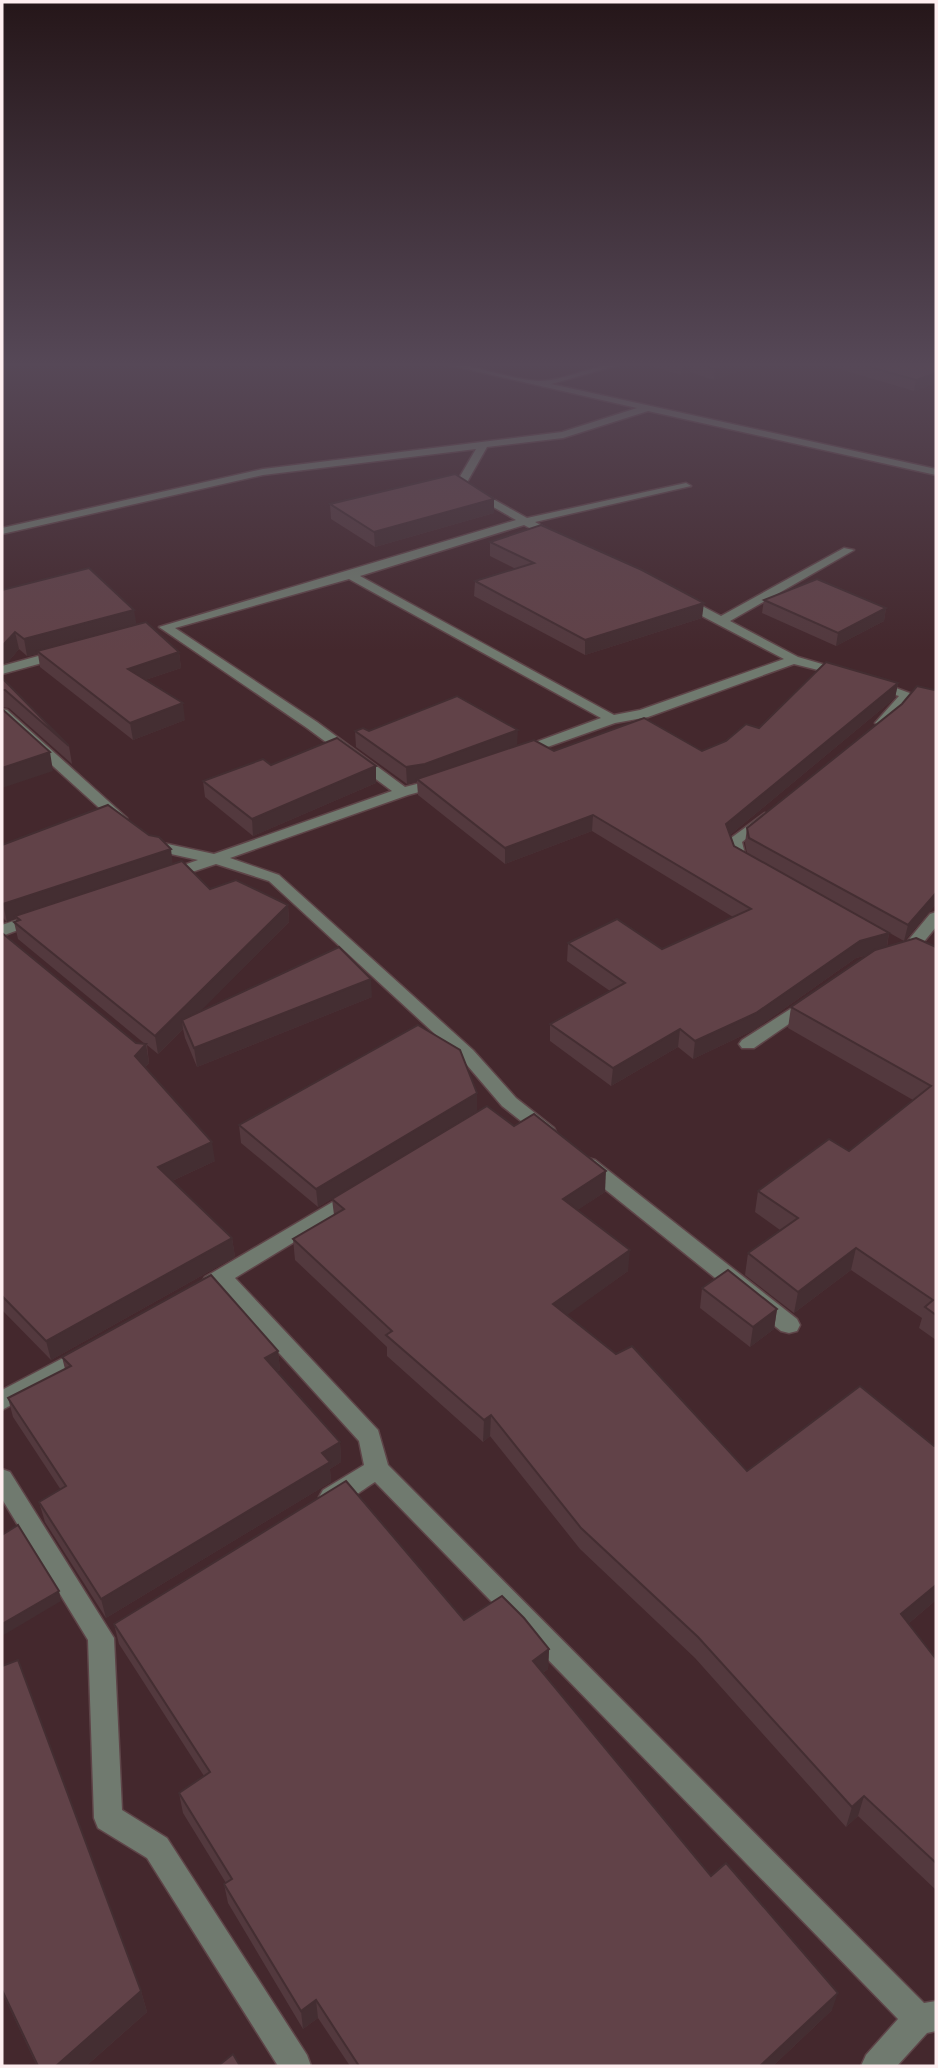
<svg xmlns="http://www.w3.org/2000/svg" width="938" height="2068" font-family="'Golos Text',sans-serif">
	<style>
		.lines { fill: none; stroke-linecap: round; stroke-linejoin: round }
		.minor-casing { stroke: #5e4448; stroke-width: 3 }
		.minor { fill: #707a6f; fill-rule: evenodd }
		.wall { fill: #53393e }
		.shaded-wall { fill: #442e32 }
		.building { fill: #614248; stroke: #442e32; stroke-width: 2 }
	</style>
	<rect width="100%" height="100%" fill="#44282d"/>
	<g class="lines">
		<!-- minor casing -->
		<g class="minor-casing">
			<g id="minor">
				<path d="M436,362C471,362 504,379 538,381C563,382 599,362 629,362L551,384L936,469V475L648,411L563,438L487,447L466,484L527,518L686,483L691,486L535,522L558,535V539H550L524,525L360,576L614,715L640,710L784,659L679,604V598H687L721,616L844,548L854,550L730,621L798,657L846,671V677L794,664L648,717L615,723L522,756L515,752L517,749L601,718L349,579L175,628L317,722L405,787L440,778L445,779V785L408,795L230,858L279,875L473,1050L516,1098L554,1128L556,1132L547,1138L540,1136L502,1106L461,1058L269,881L216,864L174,878H164L161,875L164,872L198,860L153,850L143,841L150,837L163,843L214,854L392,791L307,728L159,627L516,520L455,485L476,449L263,475L2,534V528L263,469L562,432L637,408Z"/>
				<path d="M60,650L66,654L64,657L2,674V666Z"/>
				<path d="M874,680L915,695L887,726L882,727L875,723L899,696L869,687L868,684Z"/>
				<path d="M2,709L7,710L127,818V824H117L2,720Z"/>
				<path d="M765,813L772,817L770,820L742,842L745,854L757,862L749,867L733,860L727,841Z"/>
				<path d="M936,912V927L913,955L895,957L893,954L901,949L930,914Z"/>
				<path d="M36,913L42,915L44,918L42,921L2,936V925Z"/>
				<path d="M809,997L815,998L818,1002L815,1006L754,1048H742L739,1044L742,1040Z"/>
				<path d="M588,1158L595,1160L797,1319L800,1325L797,1331L789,1333L781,1331L581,1170L578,1165L581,1160Z"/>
				<path d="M353,1190L360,1192L363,1197L360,1202L235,1278L378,1430L388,1465L924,2003L936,2001V2031L927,2033L897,2066H861L866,2055L898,2019L375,1482C360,1491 340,1510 323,1504L319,1497L323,1490L364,1465L359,1441L219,1287L212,1290L205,1287L202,1282L205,1277Z"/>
				<path d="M84,1347L92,1349L95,1355L92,1361L2,1410V1390Z"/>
				<path d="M2,1469L10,1472L114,1638L122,1810L167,1838L307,2055L311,2066H278L147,1858L98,1828L94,1818L88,1640L2,1499Z"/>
			</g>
		</g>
		<!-- minor -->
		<use href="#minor" class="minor"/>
	</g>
	<!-- wall -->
	<g class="wall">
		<path d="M638,362H766L714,380L690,372L681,375Z"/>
		<path d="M816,362H936V383L914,391Z"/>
		<path d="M494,499V513L375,547L331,519L330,504Z"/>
		<path d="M490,542L702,618L585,655L474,596L475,581L516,569L490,556Z"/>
		<path d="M2,590L136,625L179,652L181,668L145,680L185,720L133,740L40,667L38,654L27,656L19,649L8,662L2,664Z"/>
		<path d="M764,600L886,608L884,621L836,646L762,613Z"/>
		<path d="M2,678L69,746L72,764L9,708L2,707Z"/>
		<path d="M898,683L895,698L730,835L734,846L889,933L887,947H936V1340L919,1328L922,1318L851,1270L794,1313L745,1275L748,1253L780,1230L755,1212L758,1191L849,1151L913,1100L788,1028L791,1007L868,955L856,958L754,1030L693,1059L678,1047L611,1086L550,1041V1024L610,991L567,961L568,943L662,949L733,917L592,831L505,864L418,795L417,782L407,784L356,747L355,731H369L517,745L554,751H702L759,728Z"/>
		<path d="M936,688V904L904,941L747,853L745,843L747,828Z"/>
		<path d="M271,765L376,783L253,836L205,797L203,781Z"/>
		<path d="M2,845L173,864L210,889L288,905L289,922L200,1011L372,997L197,1067L185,1038L183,1029L158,1054L147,1045L149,1063L145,1067L215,1161L172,1181L232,1238L235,1257L51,1360L2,1310V933L136,1043L145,1044L18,939L14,922L16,921V919L7,922L2,917Z"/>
		<path d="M477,1093V1111L318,1207L241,1143L239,1125Z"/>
		<path d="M605,1192L577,1210L628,1271L566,1315L747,1471L934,1446L936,1444V1600L908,1624L936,1659V1890L858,1816L846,1827L695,1658L580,1549L490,1436L483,1442L387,1356V1347L295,1260L293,1239L334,1215L332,1199Z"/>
		<path d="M702,1288L777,1309L774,1329L750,1347L700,1308Z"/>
		<path d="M278,1351L280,1370L277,1372L340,1442L341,1462L330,1469L331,1482L106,1618L45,1522L39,1502L61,1490L13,1417L8,1398L65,1369L62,1357Z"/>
		<path d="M464,1620L549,1649L548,1669L543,1673L711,1876L832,2010L773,2066H350L318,2018L303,2029L228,1903L224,1884L226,1883L183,1813L179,1793L204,1776L119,1644L114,1624Z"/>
		<path d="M2,1666L141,1991L147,2012L86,2066H37L2,1992Z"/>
	</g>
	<!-- shaded-wall -->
	<g class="shaded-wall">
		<path d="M691,362L690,372L681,375L682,365Z"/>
		<path d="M737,362H766L714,380L715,369Z"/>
		<path d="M936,373V383L914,391L916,380Z"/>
		<path d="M494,499V513L375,547L374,532Z"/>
		<path d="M704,603L702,618L585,655V640Z"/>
		<path d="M886,608L884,621L836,646L838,633Z"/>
		<path d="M134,610L137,627L37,651L38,654L27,656L24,639Z"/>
		<path d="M15,632L19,649L8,662L2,664V645Z"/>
		<path d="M179,652L181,668L130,685L128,669Z"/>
		<path d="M898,683L895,698L724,840L726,824Z"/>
		<path d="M183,703L185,720L133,740L130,723Z"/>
		<path d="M518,730L517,746L417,779V782L407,784L406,767Z"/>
		<path d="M50,752L53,771L2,788V768Z"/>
		<path d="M376,766V783L253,836L252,819Z"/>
		<path d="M593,815L592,831L505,864V848Z"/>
		<path d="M171,849L173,866L15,916L16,919L7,922L3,904Z"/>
		<path d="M936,893V904L904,941L908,925Z"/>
		<path d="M288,905L289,922L185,1027L182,1020L183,1029L158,1054L155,1036Z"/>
		<path d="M889,933L886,950L856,958L754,1030L693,1059L695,1041L860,941Z"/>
		<path d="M371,979L372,997L197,1067L194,1048Z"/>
		<path d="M680,1029L678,1047L611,1086L613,1068Z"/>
		<path d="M146,1044L149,1063L138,1074L135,1056Z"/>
		<path d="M477,1093V1111L318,1207L316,1189Z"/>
		<path d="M212,1142L215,1161L161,1186L158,1167Z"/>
		<path d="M606,1171L605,1192L561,1221L563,1199Z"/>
		<path d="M232,1238L235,1257L51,1360L46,1341Z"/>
		<path d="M856,1248L851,1270L794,1313L798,1292Z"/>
		<path d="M630,1250L628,1271L552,1326L553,1304Z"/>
		<path d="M777,1309L774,1329L750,1347L753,1327Z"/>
		<path d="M278,1351L280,1370L267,1377L265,1358Z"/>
		<path d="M491,1415L490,1436L483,1442L484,1420Z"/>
		<path d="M340,1442L341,1462L330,1469L331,1482L106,1618L101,1599Z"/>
		<path d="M936,1585V1600L894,1636L901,1614Z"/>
		<path d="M59,1591L61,1601L2,1636V1624Z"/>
		<path d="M549,1649L548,1669L532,1681L533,1661Z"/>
		<path d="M864,1796L858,1816L846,1827L852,1807Z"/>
		<path d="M141,1991L147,2012L86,2066H56Z"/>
		<path d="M838,1993L832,2010L773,2066H760Z"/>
		<path d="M316,2000L318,2018L303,2029L301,2011Z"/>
	</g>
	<!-- building -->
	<g class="building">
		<path d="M672,362H737L715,369L691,362L682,365Z"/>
		<path d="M852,362H936V373L916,380Z"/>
		<path d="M455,474L494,499L374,532L330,504Z"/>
		<path d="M541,525L642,570L704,603L585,640L475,581L534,563L490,542Z"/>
		<path d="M89,568L134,610L24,639L15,632L4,644L2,645V590Z"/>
		<path d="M817,579L886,608L838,633L764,600Z"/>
		<path d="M146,622L179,652L128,669L183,703L130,723L37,651Z"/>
		<path d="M826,662L898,683L726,824L734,846L889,933L860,941L756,1013L695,1041L680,1029L613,1068L550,1024L625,983L568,943L617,919L662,949L751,909L593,815L505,848L417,779L534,740L554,751L644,718L702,751L726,741L746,724L759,728Z"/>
		<path d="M2,678L69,746L5,690H2Z"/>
		<path d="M917,686L934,690L936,688V893L908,925L749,838L747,828L902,704Z"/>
		<path d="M457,696L518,730L425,764L406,767L355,731L363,728L369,731Z"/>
		<path d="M2,709L50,752L2,768Z"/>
		<path d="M337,738L376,766L252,819L203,781L263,759L271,765Z"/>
		<path d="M108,805L149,835L159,837L171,849L3,904L2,903V845Z"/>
		<path d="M182,861L210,889L236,880L288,905L155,1036L14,922L20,920L15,916Z"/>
		<path d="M2,933L136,1043L146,1044L135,1056L212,1142L158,1167L232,1238L46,1341L2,1296Z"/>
		<path d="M916,938L936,947V1315L925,1307L933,1300L856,1248L798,1292L748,1253L798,1218L758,1191L829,1139L849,1151L931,1086L791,1007L875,950Z"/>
		<path d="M339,947L371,979L194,1048L182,1020Z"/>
		<path d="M418,1025L460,1050L477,1093L316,1189L239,1125Z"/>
		<path d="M487,1106L514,1126L534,1114L606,1171L563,1199L630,1250L553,1304L616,1354L632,1346L747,1471L860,1386L934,1446L936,1444V1585L901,1614L936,1659V1863L864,1796L852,1807L698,1637L581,1528L491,1415L484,1420L386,1335L392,1331L293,1239L344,1209L332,1199Z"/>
		<path d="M728,1270L777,1309L753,1327L702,1288Z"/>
		<path d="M211,1275L278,1351L265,1358L340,1442L322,1453L330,1462L101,1599L39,1502L66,1486L8,1398L71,1366L62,1357Z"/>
		<path d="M346,1481L464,1620L502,1596L524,1618L549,1649L533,1661L711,1876L726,1863L838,1993L760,2066H359L316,2000L301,2011L224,1884L232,1879L179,1793L210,1772L114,1624Z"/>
		<path d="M18,1525L59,1591L2,1624V1535Z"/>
		<path d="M18,1660L141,1991L56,2066H38L2,1990V1666Z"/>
		<path d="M233,2054L240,2066H218Z"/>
	</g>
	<!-- sky -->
	<linearGradient id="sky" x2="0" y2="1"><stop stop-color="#251619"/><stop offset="0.56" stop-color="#564857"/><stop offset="1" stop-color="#564857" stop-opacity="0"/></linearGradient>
	<rect width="938" height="651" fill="url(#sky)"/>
	<!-- border -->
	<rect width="938" height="2068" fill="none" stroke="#feeef0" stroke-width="7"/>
</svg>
